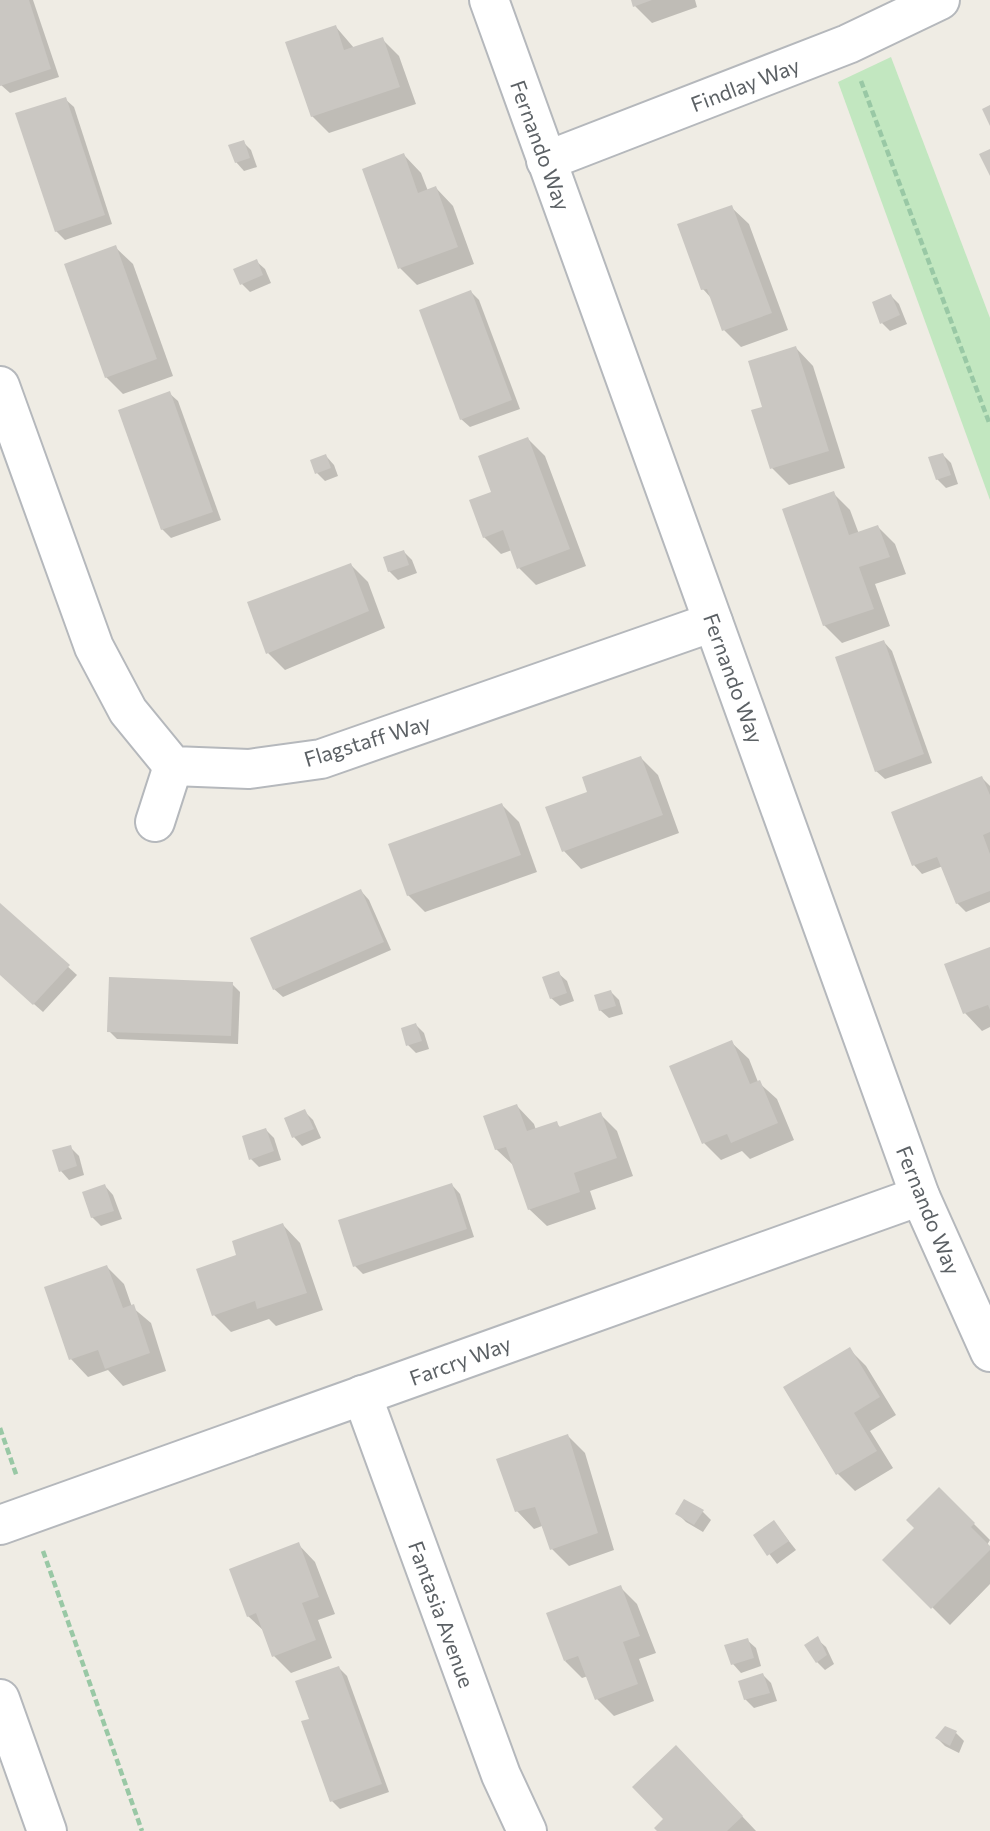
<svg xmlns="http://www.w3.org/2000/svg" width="990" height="1831" font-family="Commissioner,sans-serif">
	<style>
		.green { fill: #c2e7c0 }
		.shadow { fill: #0003 }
		.building { fill: #cac7c2 }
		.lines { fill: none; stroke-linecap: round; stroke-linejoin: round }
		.minor-casing { stroke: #b5b8bc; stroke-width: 42 }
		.tertiary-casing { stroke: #b5b8bc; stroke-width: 42 }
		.path { stroke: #99c8a5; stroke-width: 4.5; stroke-dasharray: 7 3.5; stroke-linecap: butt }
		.minor { stroke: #fff; stroke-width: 38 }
		.tertiary { stroke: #fff; stroke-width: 38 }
		.labels { text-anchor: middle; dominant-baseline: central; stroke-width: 5; stroke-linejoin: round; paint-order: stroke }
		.street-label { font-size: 21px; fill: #5c6165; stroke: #fff }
	</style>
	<rect width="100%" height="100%" fill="#efece4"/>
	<!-- green -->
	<path class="green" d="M891,57L990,318V500L838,82Z"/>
	<!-- shadow -->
	<g class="shadow">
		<path d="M0,0H33L59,77L10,93L1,85Z"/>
		<path d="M632,0H695L697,7L652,23L635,6Z"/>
		<path d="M336,27L354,48L382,39L399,56L416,104L329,133L312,116Z"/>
		<path d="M65,99L74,107L112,224L65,240L56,231Z"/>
		<path d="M243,142L251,150L257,167L244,171L236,162Z"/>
		<path d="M404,155L421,173L428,191L436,188L453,206L474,264L417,285L400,268L364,170Z"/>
		<path d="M731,207L749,224L788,330L741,347L724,330L712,299L703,289Z"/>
		<path d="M115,247L133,264L173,376L123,394L106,377Z"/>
		<path d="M256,261L265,269L271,283L250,292L242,284Z"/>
		<path d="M471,292L479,300L520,409L470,427L461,419Z"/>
		<path d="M891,296L899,304L907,324L890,331L882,323Z"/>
		<path d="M796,348L813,366L845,468L789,485L772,468Z"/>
		<path d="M169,393L178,401L221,520L171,538L162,529Z"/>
		<path d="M528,439L545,456L586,566L536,585L519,568L512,550L501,554L484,537L493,493Z"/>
		<path d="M943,455L951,463L958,484L946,488L937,479Z"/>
		<path d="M326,456L334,465L338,476L325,481L317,473Z"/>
		<path d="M833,493L850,510L859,534L878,527L895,544L906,574L875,584L890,626L842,643L824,625Z"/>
		<path d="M404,552L412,560L417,573L398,580L389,571Z"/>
		<path d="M351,565L368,582L385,628L285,670L268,653Z"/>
		<path d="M884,642L892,651L932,763L885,779L876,771Z"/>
		<path d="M641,758L658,775L679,833L581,869L564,851L548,808L589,793Z"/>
		<path d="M982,778L990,786V902L966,912L957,903L943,866L922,874L914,865L893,813Z"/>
		<path d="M502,805L519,822L537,872L425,912L408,895Z"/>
		<path d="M361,891L369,900L391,950L283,997L274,989Z"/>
		<path d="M0,905L77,975L43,1012L0,974Z"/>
		<path d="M990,949V1027L982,1031L965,1013Z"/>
		<path d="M558,973L567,981L574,1001L560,1006L551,998Z"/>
		<path d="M232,984L240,992L238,1044L117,1039L109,1031Z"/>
		<path d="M611,992L619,1000L623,1014L609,1018L600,1010Z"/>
		<path d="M416,1025L424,1033L429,1049L416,1053L408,1045Z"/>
		<path d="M731,1042L749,1059L758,1082L777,1099L794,1140L750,1159L742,1151L721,1160L704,1143Z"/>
		<path d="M517,1106L534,1124L536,1130L556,1123L561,1128L600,1114L617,1131L633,1176L590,1191L596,1209L547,1226L529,1209L514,1166L496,1149Z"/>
		<path d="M304,1111L313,1120L321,1138L302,1146L294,1137L286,1119Z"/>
		<path d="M266,1130L274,1138L281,1160L259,1167L251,1159Z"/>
		<path d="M70,1147L79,1156L84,1175L69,1180L61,1171Z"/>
		<path d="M452,1185L460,1194L474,1237L363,1274L355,1266Z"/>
		<path d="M105,1186L113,1195L122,1219L101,1226L92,1217Z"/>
		<path d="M283,1225L300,1243L323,1310L276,1326L269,1319L231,1332L214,1315L238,1256Z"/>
		<path d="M107,1267L124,1284L132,1307L151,1323L166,1371L123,1386L108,1370L88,1377L71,1359L46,1288Z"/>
		<path d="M849,1349L866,1366L896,1415L870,1431L893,1468L855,1491L838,1474Z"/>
		<path d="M568,1436L585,1453L614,1550L569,1566L552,1549L542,1526L534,1529L517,1511Z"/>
		<path d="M939,1489L990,1540L987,1545L990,1549V1584L950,1625L885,1560L917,1529Z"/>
		<path d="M703,1512L711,1520L703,1532L686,1522L678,1514Z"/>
		<path d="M774,1522L796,1550L777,1564L755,1535Z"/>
		<path d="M298,1544L315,1562L335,1614L318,1620L332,1658L291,1673L274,1656L265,1632L248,1616Z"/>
		<path d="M620,1587L637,1604L656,1653L639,1659L654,1701L614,1716L597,1699L588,1676L582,1678L565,1661Z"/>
		<path d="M817,1639L826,1647L834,1664L825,1670L817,1662Z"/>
		<path d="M747,1640L756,1648L761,1666L741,1673L733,1664Z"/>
		<path d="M339,1668L347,1676L389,1792L340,1809L332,1801Z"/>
		<path d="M763,1675L771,1683L777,1701L754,1708L745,1699Z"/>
		<path d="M956,1733L964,1741L959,1753L945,1746L937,1738Z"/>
		<path d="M693,1764L756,1831H659Z"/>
	</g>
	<!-- building -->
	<g class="building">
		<path d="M0,0H29L51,69L0,86Z"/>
		<path d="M631,0H652L633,7Z"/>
		<path d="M336,25L344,50L383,37L400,87L311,117L285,42Z"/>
		<path d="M66,97L105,215L55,232L15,113Z"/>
		<path d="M990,105V126L982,109Z"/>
		<path d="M244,140L250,158L235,163L228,145Z"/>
		<path d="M990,149V176L979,154Z"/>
		<path d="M404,153L418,193L436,186L458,247L398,269L362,169Z"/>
		<path d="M732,205L772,313L722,331L707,289L701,290L677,224Z"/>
		<path d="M116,245L157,359L105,378L64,264Z"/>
		<path d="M257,259L263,275L240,285L233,269Z"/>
		<path d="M471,290L512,400L460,420L419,310Z"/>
		<path d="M891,294L900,315L880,324L872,302Z"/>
		<path d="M796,346L829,451L770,469L751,410L762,407L748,361Z"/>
		<path d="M170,391L213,512L161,530L118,410Z"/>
		<path d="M528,437L570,549L517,569L503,530L483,538L469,500L491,492L478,456Z"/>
		<path d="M943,453L951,475L936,480L928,457Z"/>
		<path d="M326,454L331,468L315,474L310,460Z"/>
		<path d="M834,491L849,535L878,525L890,557L859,567L874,609L823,626L782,509Z"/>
		<path d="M404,550L409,565L388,572L383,557Z"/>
		<path d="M351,563L369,611L266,654L247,602Z"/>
		<path d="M884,640L924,754L875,772L835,657Z"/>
		<path d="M641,756L663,815L562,852L545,807L587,792L582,777Z"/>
		<path d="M982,776L990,795V832L983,835L990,854V891L956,904L937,857L912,866L891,812Z"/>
		<path d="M502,803L521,855L407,896L388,844Z"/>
		<path d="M361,889L384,942L273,990L250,938Z"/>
		<path d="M0,903L70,965L33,1005L0,975Z"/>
		<path d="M990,947V1010L988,1005L963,1014L944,964Z"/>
		<path d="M559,971L567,993L550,999L542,977Z"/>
		<path d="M109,977L233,982L231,1036L107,1032Z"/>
		<path d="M611,990L616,1006L599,1011L594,995Z"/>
		<path d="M416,1023L422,1041L406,1046L401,1028Z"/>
		<path d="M732,1040L750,1084L760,1080L778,1123L731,1143L727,1134L702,1144L669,1066Z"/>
		<path d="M517,1104L527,1131L557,1121L559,1127L601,1112L617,1158L574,1173L580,1192L528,1210L506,1147L495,1150L483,1116Z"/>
		<path d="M305,1109L314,1129L292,1138L284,1118Z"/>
		<path d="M266,1128L274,1151L249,1160L242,1136Z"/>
		<path d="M71,1145L77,1166L59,1172L52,1150Z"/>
		<path d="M452,1183L467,1229L353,1267L338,1220Z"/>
		<path d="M105,1184L114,1211L91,1218L82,1192Z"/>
		<path d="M283,1223L307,1293L257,1309L255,1301L212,1316L196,1269L236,1255L232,1241Z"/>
		<path d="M107,1265L123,1308L134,1304L150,1353L105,1369L98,1350L69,1360L44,1287Z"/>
		<path d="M850,1347L880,1397L854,1413L877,1451L836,1475L783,1387Z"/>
		<path d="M568,1434L598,1533L550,1550L535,1507L515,1512L496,1459Z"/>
		<path d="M939,1487L975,1523L971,1527L990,1546V1550L931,1609L882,1560L914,1528L906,1520Z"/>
		<path d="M684,1499L704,1510L694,1525L675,1514Z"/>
		<path d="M774,1520L789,1541L767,1556L753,1535Z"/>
		<path d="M299,1542L319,1597L302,1603L316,1640L272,1657L256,1613L247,1617L229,1569Z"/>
		<path d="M621,1585L640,1636L623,1642L638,1684L595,1700L578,1656L564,1661L546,1613Z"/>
		<path d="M818,1636L827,1655L816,1663L804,1645Z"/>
		<path d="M748,1638L754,1658L731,1665L724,1645Z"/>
		<path d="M339,1666L382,1784L330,1802L301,1721L309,1719L295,1681Z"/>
		<path d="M763,1673L770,1693L744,1700L738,1681Z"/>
		<path d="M945,1726L957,1731L950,1746L935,1738Z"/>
		<path d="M676,1745L743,1816L727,1831H657L654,1828L663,1819L632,1787Z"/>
	</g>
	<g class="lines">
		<!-- minor casing -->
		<g class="minor-casing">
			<g id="minor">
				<path d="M489,0L920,1196L990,1352"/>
				<path d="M546,161L848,44L940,0"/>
				<path d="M0,386L94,647L128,711L173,766L249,769L321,759L713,622"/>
				<path d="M155,822L173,766"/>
				<path d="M362,1395L501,1775L527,1831"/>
				<path d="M0,1525L920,1196"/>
			</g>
		</g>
		<!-- tertiary casing -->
		<g class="tertiary-casing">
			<path id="tertiary" d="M0,1699L47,1831"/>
		</g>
		<!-- path -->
		<g class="path">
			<path d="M861,81L990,425"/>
			<path d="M0,1428L17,1477"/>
			<path d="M43,1551L142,1831"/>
		</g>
		<!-- minor -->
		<use href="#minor" class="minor"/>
		<!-- tertiary -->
		<use href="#tertiary" class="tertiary"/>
	</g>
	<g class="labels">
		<!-- street labels -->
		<g class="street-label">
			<text transform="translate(745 84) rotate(-21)">Findlay Way</text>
			<text transform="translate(541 145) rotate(70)">Fernando Way</text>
			<text transform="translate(734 678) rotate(70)">Fernando Way</text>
			<text transform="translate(367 740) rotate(-17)">Flagstaff Way</text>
			<text transform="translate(929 1210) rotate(68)">Fernando Way</text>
			<text transform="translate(460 1360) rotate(-20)">Farcry Way</text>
			<text transform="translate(442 1614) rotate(70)">Fantasia Avenue</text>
		</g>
	</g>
</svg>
